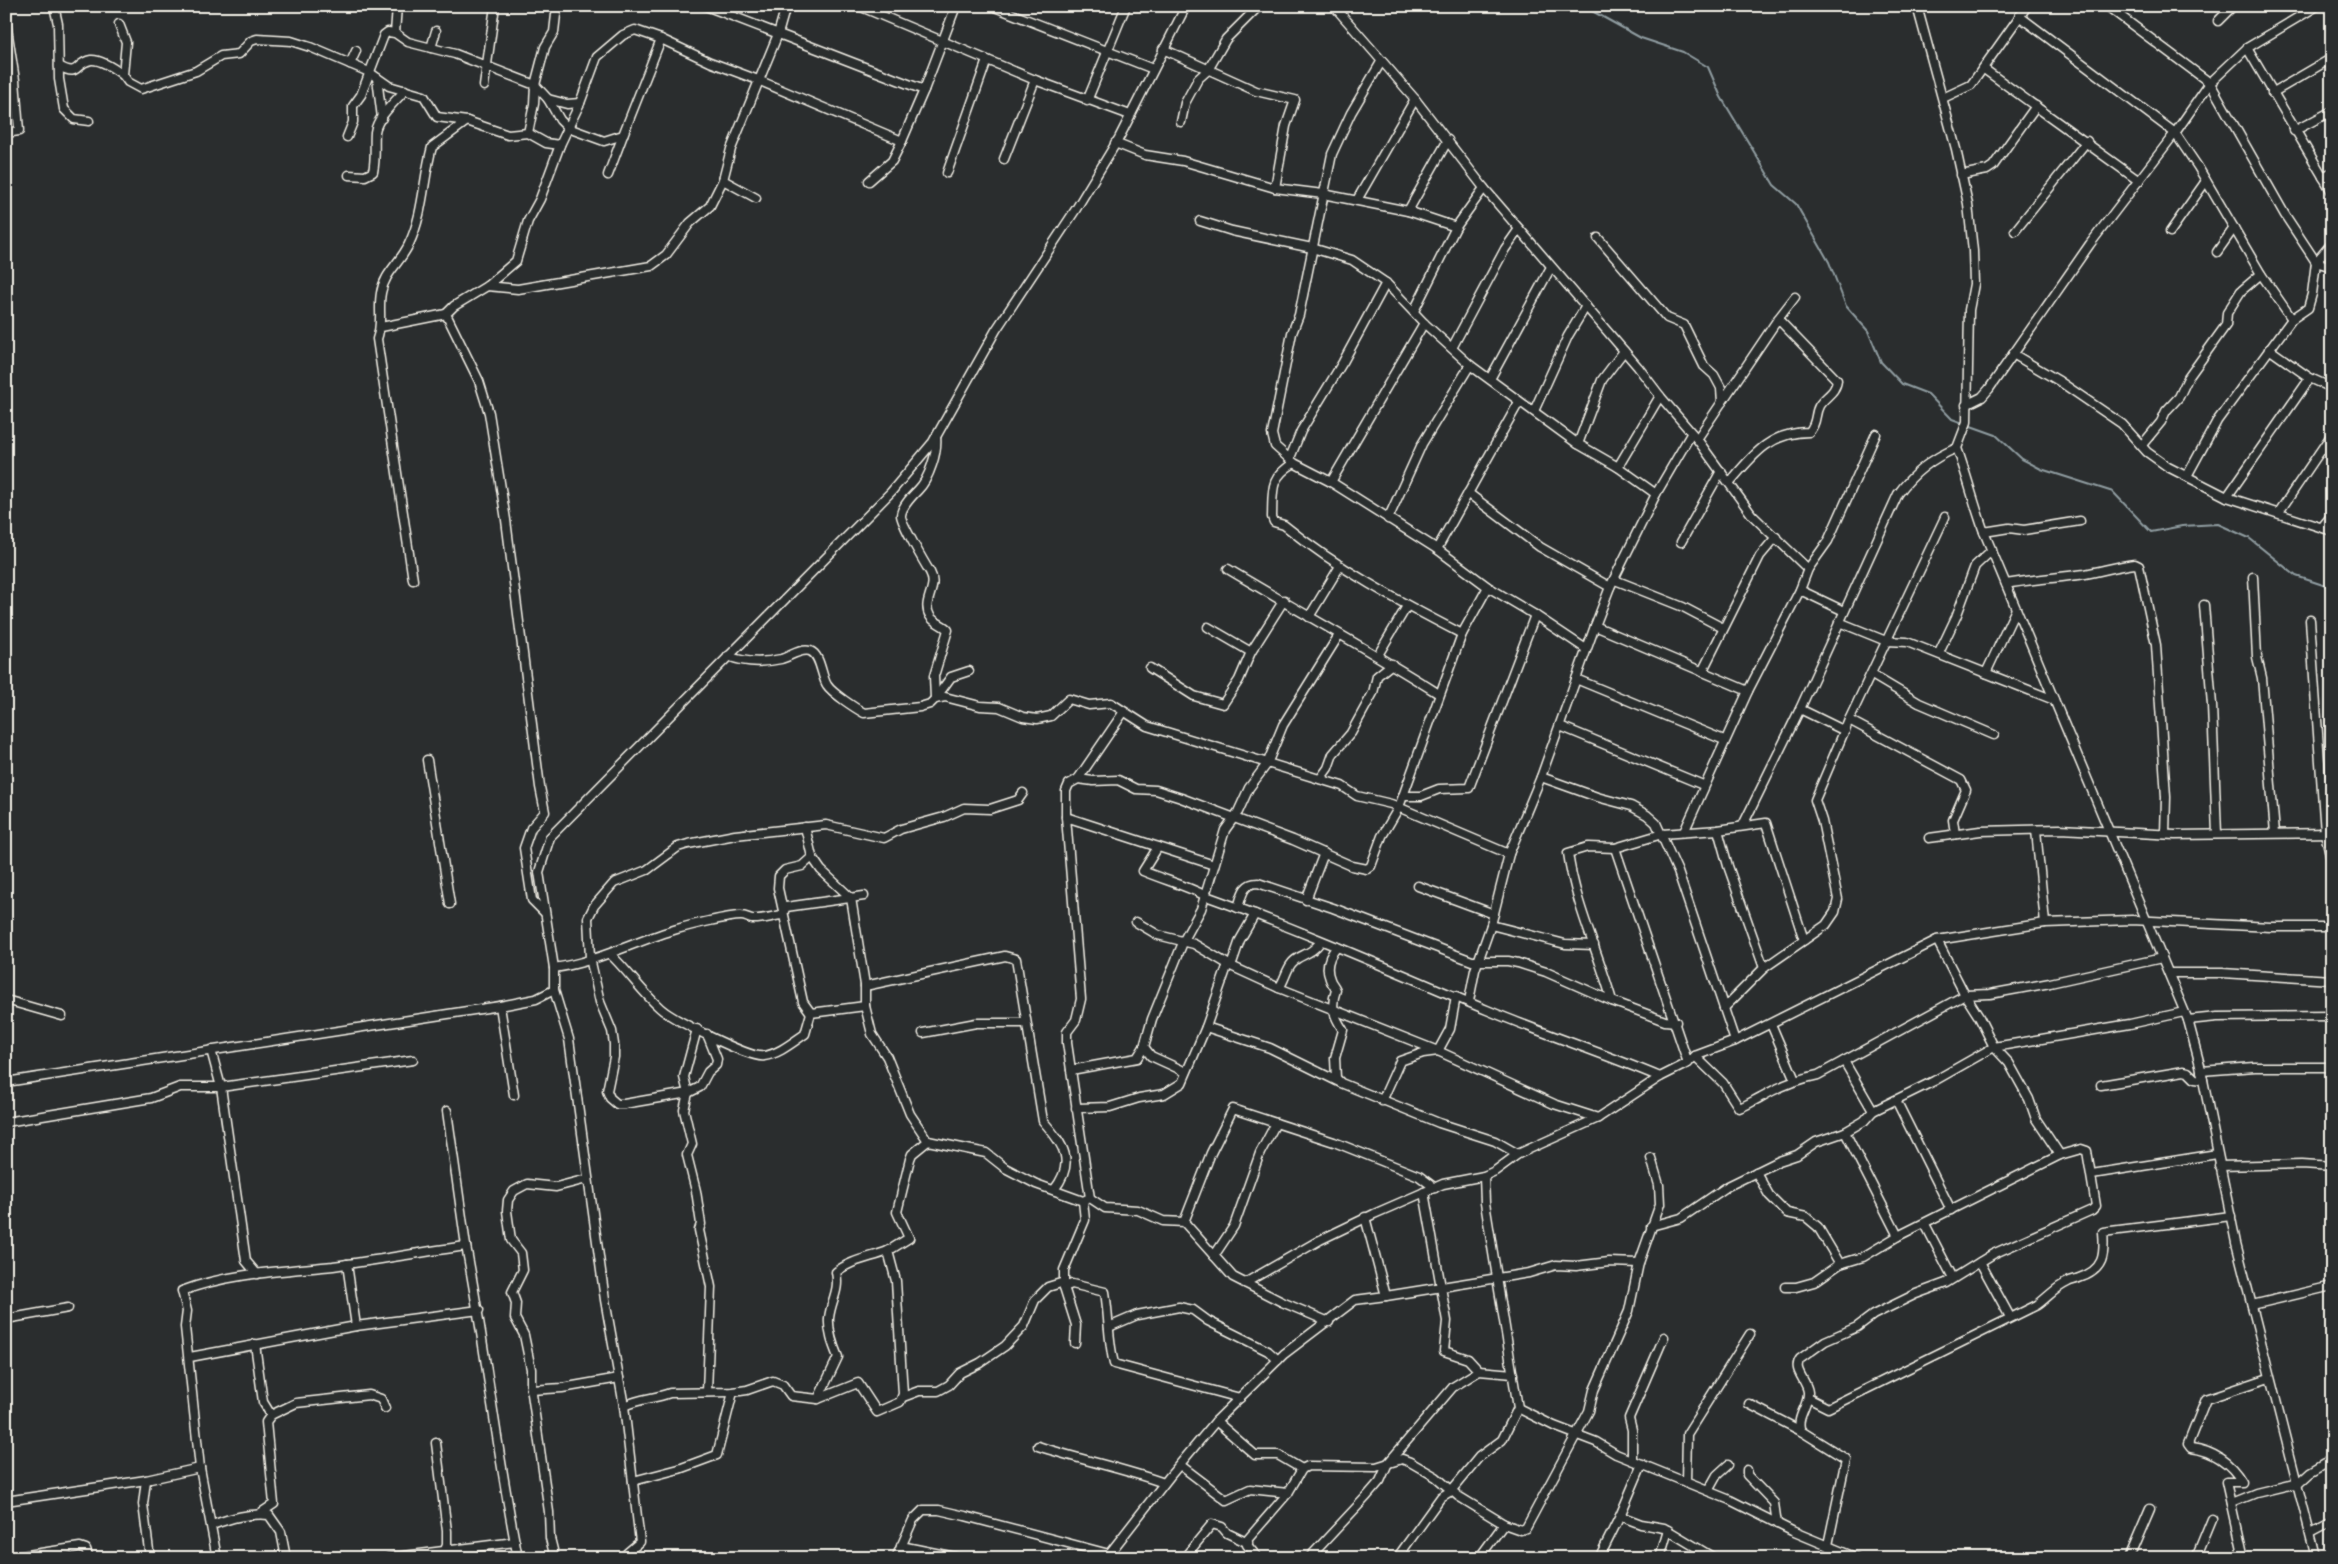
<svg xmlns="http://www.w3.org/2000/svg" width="2338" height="1564" font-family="Sriracha,sans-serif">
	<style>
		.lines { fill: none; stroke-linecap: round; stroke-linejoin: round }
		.stream { stroke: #909da1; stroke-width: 2 }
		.minor-casing { stroke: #f4f1e8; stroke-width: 11 }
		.minor { stroke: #2a2d2e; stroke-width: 8 }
	</style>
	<rect width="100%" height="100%" fill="#2a2d2e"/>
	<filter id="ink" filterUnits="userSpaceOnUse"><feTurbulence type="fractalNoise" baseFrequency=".02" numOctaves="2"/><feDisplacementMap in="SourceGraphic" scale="10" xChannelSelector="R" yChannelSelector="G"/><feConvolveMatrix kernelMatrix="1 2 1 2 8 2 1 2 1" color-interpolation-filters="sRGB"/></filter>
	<g filter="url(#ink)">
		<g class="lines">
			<!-- stream -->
			<g class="stream">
				<path d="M1583,6L1641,38L1683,52L1708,67L1721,97L1774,185L1796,204L1829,262L1846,306L1868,331L1881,362L1902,384L1928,394L1952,419L1963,423"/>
				<path d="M1968,425L1996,435L2022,459L2041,469L2113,492L2151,532L2182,526L2218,524L2249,538L2296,576L2332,588"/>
			</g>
			<!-- minor casing -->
			<g class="minor-casing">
				<g id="minor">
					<path d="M54,6L58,24L59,79L64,109L74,119L89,121"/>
					<path d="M706,6L924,90"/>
					<path d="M859,6L1035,80L1130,115"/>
					<path d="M992,6L1153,69"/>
					<path d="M1334,6L1415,99L1484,188L1638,367L1660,396L1697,439L1752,515L1808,569"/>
					<path d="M1917,6L1956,149L1968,204L1973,251L1974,284L1969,310L1967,422L1957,448C1967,476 1974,504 1984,532L2188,1020L2200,1065L2236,1243L2316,1558"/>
					<path d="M2107,6L2210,83L2285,215L2316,262L2332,267"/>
					<path d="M2019,16L2175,133L2198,167L2261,274L2292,319"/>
					<path d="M2218,21L2233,6"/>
					<path d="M6,22L15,80L19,131L6,133"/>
					<path d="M119,24L126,42L123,75L128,82L141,89L196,71L221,56L239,54L251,41L257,39L291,41L310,47L369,72L389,86L424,96L437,117L467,121L508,135L528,133L546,143L560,145"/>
					<path d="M395,33L397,6"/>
					<path d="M431,48L436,31"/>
					<path d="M2247,48L2332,192"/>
					<path d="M1163,49L1256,91L1295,100L1286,126L1275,188"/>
					<path d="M1381,62L1351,113L1332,154L1299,315L1292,333L1272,434L1275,446L1294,463L1331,482L1437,549L1488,587L1535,615L1586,649"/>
					<path d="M350,64L356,51"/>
					<path d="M59,66C80,78 74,63 91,60C101,59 115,69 123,75"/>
					<path d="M1984,69L2139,181"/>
					<path d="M377,78L382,118"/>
					<path d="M484,86L495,6"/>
					<path d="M2272,93L2332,58"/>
					<path d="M1943,98L1971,85L2027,6"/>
					<path d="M548,99L560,120L568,128L604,141L623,135L661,39"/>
					<path d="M1087,101L1126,6"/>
					<path d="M1181,122L1185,103L1198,79L1208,70L1226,39L1259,6"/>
					<path d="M2294,131L2332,111"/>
					<path d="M528,133L534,104L535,85L545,47L554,32L557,6"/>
					<path d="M347,137L353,122V106L361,95L384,35L388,32L395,33L408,42L455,54L535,85L548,99L567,104L580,103"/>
					<path d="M1115,143L1145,155L1183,161L1275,188L1323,194L1408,211L1456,227"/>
					<path d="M1004,159L1035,80"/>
					<path d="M947,173L987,60"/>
					<path d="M349,175L365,176L373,172C376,158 374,146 375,132C377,117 396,101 405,90"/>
					<path d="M608,175L623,135"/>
					<path d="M1961,175L1987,170L1993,166L2036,106"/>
					<path d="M2323,177L2332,172"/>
					<path d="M723,180L756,198"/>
					<path d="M869,181L892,161L902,141L924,90L956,6"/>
					<path d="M1357,200L1415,99"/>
					<path d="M1408,211L1448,140"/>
					<path d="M1200,221L1232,231L1312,248L1352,260L1386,283L1424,323L1470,365L1578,444L1618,467L1656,494"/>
					<path d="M2015,231L2087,141"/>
					<path d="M2170,232L2206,181"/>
					<path d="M1598,238L1667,318L1684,325L1704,366L1714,375L1721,388L1722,402"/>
					<path d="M2217,252L2234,228"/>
					<path d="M487,286L518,289L651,266L666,255L690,223L710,206L723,180L731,149L778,34L786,6"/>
					<path d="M1414,311L1456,227L1484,188"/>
					<path d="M381,327L446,314"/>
					<path d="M1452,348L1505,249L1519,229"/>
					<path d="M2269,349L2310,378L2332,388"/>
					<path d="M2013,354L2059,381L2122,424L2147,452L2168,467L2227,497L2332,531"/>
					<path d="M1490,379L1551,267"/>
					<path d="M1966,405L1982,397L1989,389L2090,244L2175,133L2210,83L2247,48L2317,6"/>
					<path d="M1534,411L1568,336L1586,306"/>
					<path d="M1697,439L1778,319L1795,297"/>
					<path d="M1578,444L1602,380L1624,351"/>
					<path d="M2142,445L2161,422L2166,411L2179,397L2188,378L2226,325L2227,313L2241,291L2261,274"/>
					<path d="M1290,458L1301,431L1343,362L1386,283"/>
					<path d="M1294,463C1269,478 1273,490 1272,517L1274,522L1284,525C1338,569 1400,602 1462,634"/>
					<path d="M1618,467L1660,396"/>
					<path d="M2187,476L2217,421L2292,319L2308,308L2312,294L2316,262L2332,243"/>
					<path d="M1331,482L1424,323"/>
					<path d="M1730,482C1753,455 1770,432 1809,432C1818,422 1814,415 1819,406C1825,396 1836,393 1837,380L1778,319"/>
					<path d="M1468,493L1540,547L1610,587"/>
					<path d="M2227,497L2310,378"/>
					<path d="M2279,512L2332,434"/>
					<path d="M1388,519L1422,444L1470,365"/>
					<path d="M2322,527L2332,515"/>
					<path d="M1984,532L2009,528L2024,530L2080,521"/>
					<path d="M1681,542L1721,471"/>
					<path d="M1437,549L1519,402"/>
					<path d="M1228,569C1298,611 1370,650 1439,694"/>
					<path d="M2253,577L2257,657L2262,678L2275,833"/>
					<path d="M413,580L377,339C383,323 378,309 381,293C384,273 401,262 409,244C424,213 423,179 432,147L467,121"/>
					<path d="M1615,580L1683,607L1723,628"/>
					<path d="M2006,584C2032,579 2058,578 2085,574C2102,571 2118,566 2135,564L2139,566L2156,645L2166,797L2165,834"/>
					<path d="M1800,590L1844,611"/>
					<path d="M2204,605L2212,705L2217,834"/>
					<path d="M1309,617L1340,566"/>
					<path d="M2310,620L2325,833L2332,864"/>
					<path d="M1839,622L1886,641L1907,642L2054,700"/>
					<path d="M1595,626L1748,691"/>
					<path d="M1208,627L1251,652"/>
					<path d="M1939,653L1956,617L1975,566L1992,550"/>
					<path d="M1378,655L1407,606"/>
					<path d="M728,656C745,663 763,663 781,659C789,657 801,648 810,651C821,655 821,676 827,685C832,693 855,708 864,713L920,707L930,704L935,699L945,697L980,706L999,707L1023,717L1037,719L1051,716L1069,699L1089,705L1111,703L1147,726L1342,786L1357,796L1391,804L1509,854"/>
					<path d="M1150,668L1194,696L1223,704L1239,680L1251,652L1284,600"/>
					<path d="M1702,672L1760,556L1776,537"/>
					<path d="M1986,673L2016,609"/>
					<path d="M1872,675L1919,703L1994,735"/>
					<path d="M1576,679L1724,740"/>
					<path d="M935,699L934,676L948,630C943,624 934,623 930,616C921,601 939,588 930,572C925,564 900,521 901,515C902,506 912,496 918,490C929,479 938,452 936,437"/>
					<path d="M935,699L951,677L969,671"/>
					<path d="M1800,709L1845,731"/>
					<path d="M1849,720L1961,780L1966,790L1953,820L1955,834"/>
					<path d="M1560,726L1703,785"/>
					<path d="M427,760L450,904"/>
					<path d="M1541,777L1597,797L1631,806L1647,815L1656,823L1678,872L1735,1041"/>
					<path d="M1078,779L1093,781L1118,780L1136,789L1156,790L1181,798L1293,840L1352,866L1367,869L1371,866L1382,836L1399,807L1462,634L1488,587"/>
					<path d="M1320,779L1328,768L1333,754L1351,733L1373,693L1377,676L1392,664"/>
					<path d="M1403,796H1421L1439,789L1469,788L1535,615"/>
					<path d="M1066,817L1214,865"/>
					<path d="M1743,825L1800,709L1898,494C1914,472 1932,458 1957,448"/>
					<path d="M805,827L812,857L821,870L851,898L865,985V1006L872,1034L887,1057L910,1114L928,1141"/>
					<path d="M1718,830L1728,866L1764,968"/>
					<path d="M2036,830L2045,923"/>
					<path d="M1684,832L1748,691L1800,590L1808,569L1828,541L1876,434"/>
					<path d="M1929,838L1980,831L2060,829L2175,835L2332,833"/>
					<path d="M1158,847L1143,871C1164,880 1185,885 1206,896C1301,930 1394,971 1487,1010C1544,1034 1603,1053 1660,1077"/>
					<path d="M1615,848L1688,1063"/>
					<path d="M1418,886L1494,914"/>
					<path d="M1306,900L1324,853"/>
					<path d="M1238,908C1242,895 1243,883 1258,883L1333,908L1472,961H1508L1518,963L1546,972L1612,1001L1665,1021L1676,1022"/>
					<path d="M544,912L532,900L524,848L531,828L545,812L540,787L506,520L489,413L479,381L446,314L454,306L487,286L516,261L528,221L540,199L560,145L580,103L597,57L623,35L635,30L661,39L710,62L758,80L902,141"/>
					<path d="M1136,922L1158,935L1194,944L1231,966L1279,988L1438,1051L1554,1104L1598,1118"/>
					<path d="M1491,925L1565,944L1594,945"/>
					<path d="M1937,940L1965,995L1979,1017L1994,1047L2009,1063L2029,1099L2036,1119L2060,1155"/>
					<path d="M1337,947C1329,956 1325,967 1330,979C1331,983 1334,985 1336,990C1330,1007 1334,1016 1343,1030L1335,1058L1336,1078L1341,1083L1439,1123L1495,1141L1518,1154"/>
					<path d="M610,954C628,971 642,992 660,1008C672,1019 750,1059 764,1056C779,1054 793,1042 805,1034L811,1013L865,1006"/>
					<path d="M1228,964L1206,1027L1270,1048L1339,1082"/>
					<path d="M1231,966L1240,940L1255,914"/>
					<path d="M554,968C597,962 636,941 677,929C691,925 728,916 741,916C745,916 748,918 752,919C762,920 773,916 782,915L786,907L864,896"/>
					<path d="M2169,973H2222L2332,980"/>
					<path d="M865,986L1005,956L1016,959L1043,1121C1064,1145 1076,1162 1054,1190"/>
					<path d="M1279,988C1285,980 1286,970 1292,963C1299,954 1311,956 1321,941"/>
					<path d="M554,990L569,1039L605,1300L624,1406L640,1542L627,1553L628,1558"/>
					<path d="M6,1000L62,1016"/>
					<path d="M1469,1001L1475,970L1491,925L1509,854L1541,777L1595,626L1610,587L1656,494L1691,434"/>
					<path d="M1612,1001C1598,951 1575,904 1568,853L1588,847L1615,848L1662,834L1718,830L1766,823L1804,940"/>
					<path d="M500,1006L514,1095"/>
					<path d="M1724,1008L1764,968L1826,925L1835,912L1838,899L1822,821L1815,800L1849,720L1945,517"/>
					<path d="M811,1013L803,1002L778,888L779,876L785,870L802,866L812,857"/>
					<path d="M2188,1020L2217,1017L2332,1016"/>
					<path d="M1771,1024L1795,1080"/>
					<path d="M697,1029L684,1077L688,1093L684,1110L692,1144L687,1155L696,1191L701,1224L699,1230L711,1287L707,1392"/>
					<path d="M923,1033L976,1023H1026"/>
					<path d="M707,1034L717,1059L716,1065L708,1072L700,1087L688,1093L624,1104H617L610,1098L607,1091L614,1057V1044L612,1031L600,1002L590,958L588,918L594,906L614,883L647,870L678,847L688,844L735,835L826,825L884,838L901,829L944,817L964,808L990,809L1018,800L1023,793"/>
					<path d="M1144,1047L1151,1056L1186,1072"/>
					<path d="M211,1050L221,1087L246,1261L257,1274"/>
					<path d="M1438,1051L1450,1029L1456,996"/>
					<path d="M1695,1056L1723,1083L1739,1108C1748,1105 1753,1101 1761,1097C1778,1087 1798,1079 1818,1075L1965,995L1990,994L2050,983L2162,958"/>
					<path d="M1844,1061L1873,1111"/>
					<path d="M1071,1070L1137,1058L1144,1047L1152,1019L1184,940L1201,909L1225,830L1238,812L1249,788L1267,764L1283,725L1339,635"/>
					<path d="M2201,1071L2255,1067H2332"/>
					<path d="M6,1082L500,1006L536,999L554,990V968L539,872L550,837L891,492L933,442L996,330L1076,209L1119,138L1186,6"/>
					<path d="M2101,1085L2184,1071L2188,1072L2195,1079L2203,1080"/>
					<path d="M1896,1100L1951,1210"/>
					<path d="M1382,1101L1400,1061L1423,1053L1438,1051"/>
					<path d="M1076,1108L1110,1107L1139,1098L1164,1094L1182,1083L1206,1027"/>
					<path d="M6,1122L151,1098L180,1087H221L413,1060"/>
					<path d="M1845,1132L1898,1236"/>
					<path d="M2219,1166L2302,1164L2332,1166"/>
					<path d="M1756,1172L1769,1195L1787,1213L1806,1217L1818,1227L1840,1264"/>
					<path d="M2092,1174L2217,1154"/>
					<path d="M1424,1192L1447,1321L1444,1351L1468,1359L1479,1371"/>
					<path d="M1090,1198L1105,1208L1138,1210L1163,1221L1184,1222L1233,1277L1282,1302L1329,1322"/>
					<path d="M1184,1222L1211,1153L1233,1109L1334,1142L1419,1176L1435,1188"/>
					<path d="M1925,1224L1953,1278"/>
					<path d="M1651,1226L1681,1218L1728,1186L1779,1161L1797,1155L1816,1142L1845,1132L1864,1121L1873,1111L1934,1081L1994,1047L2130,1024L2184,1012"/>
					<path d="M466,1246C486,1349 497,1454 518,1558"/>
					<path d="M1214,1256L1234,1226L1260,1153L1276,1123"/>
					<path d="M1980,1262L2010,1317"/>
					<path d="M347,1264L356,1326"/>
					<path d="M1245,1283L1320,1240L1374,1214L1443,1184L1484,1176L1495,1171L1518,1154L1598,1118L1660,1077L1688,1063L1695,1056L1735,1041L1937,940L2045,923L2132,920L2271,927H2332"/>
					<path d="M1064,1287L1072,1284L1105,1292C1109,1316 1108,1340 1114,1364L1240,1398"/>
					<path d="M1785,1287H1796L1814,1282L1840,1264L1863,1257L1898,1236L2060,1155L2081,1149L2087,1151L2096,1206L2092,1210L1993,1254L1946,1283L1916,1294L1873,1315L1857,1327L1825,1341L1800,1359C1792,1370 1807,1380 1808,1392C1809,1406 1795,1418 1801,1431"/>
					<path d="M1386,1296L1529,1273L1556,1265L1576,1266L1609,1262L1639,1263"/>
					<path d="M2252,1305L2332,1286"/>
					<path d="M6,1319L68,1308"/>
					<path d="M1109,1327L1137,1315L1179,1307L1193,1310L1208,1321L1268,1351L1278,1360"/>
					<path d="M1075,1343L1076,1325L1064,1287V1270L1085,1220L1083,1201"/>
					<path d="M255,1344L263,1402L271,1415"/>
					<path d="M190,1357L356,1326L479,1310"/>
					<path d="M531,1390L562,1388L619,1378"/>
					<path d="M903,1397L919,1391H938L949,1385L960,1373L980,1363L1005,1346L1024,1326L1035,1300L1048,1287L1064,1282"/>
					<path d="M1808,1398L1828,1408L2037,1305C2047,1298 2056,1287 2068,1282C2071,1280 2075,1280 2079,1278C2104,1270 2105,1255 2103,1232L2231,1216"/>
					<path d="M818,1399L838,1357C833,1345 828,1332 829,1318C831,1300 840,1291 836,1272C851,1260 870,1258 888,1251"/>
					<path d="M1749,1404L1801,1431L1846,1459L1828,1545"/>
					<path d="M624,1406C641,1398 653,1399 670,1393L733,1392L747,1390L773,1381L783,1385L791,1396L818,1399L858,1383L877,1412L900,1402L903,1394L896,1281L888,1251L909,1238L897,1212L910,1159L912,1154L928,1141L986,1153L1005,1168L1036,1184L1083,1201L1090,1198L1067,1043V1032L1076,1020L1081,999L1066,817V791L1069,784L1078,779L1123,713"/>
					<path d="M1518,1408L1554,1426L1596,1442L1616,1454L1730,1500L1792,1531L1857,1558"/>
					<path d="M1216,1421L1255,1455H1278L1302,1469"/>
					<path d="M436,1443L447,1531V1545L445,1550"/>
					<path d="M1038,1446C1080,1460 1123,1468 1164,1483"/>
					<path d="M1632,1460V1430L1629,1418L1664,1337"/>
					<path d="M1642,1464L1620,1516L1641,1524L1664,1528L1714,1558"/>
					<path d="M1180,1465L1226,1500L1250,1489L1288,1493"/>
					<path d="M1747,1470V1475L1774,1503L1777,1524"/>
					<path d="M146,1480L143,1504L150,1558"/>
					<path d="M633,1481L679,1469L717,1455L733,1392"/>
					<path d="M1686,1482L1687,1434L1750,1334"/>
					<path d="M1708,1491L1717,1475L1728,1465"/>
					<path d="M6,1501L146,1480L200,1468"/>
					<path d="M2231,1503L2256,1493L2298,1483L2310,1472L2332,1459"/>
					<path d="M259,1514L274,1504L266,1422L271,1415L296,1403L369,1395L381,1399L385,1408"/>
					<path d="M212,1525C231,1518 249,1513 269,1515L281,1532L286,1558"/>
					<path d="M2311,1534L2332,1523"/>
					<path d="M901,1546L960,1558"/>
					<path d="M8,1558L80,1547L86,1549L89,1558"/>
					<path d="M217,1558L200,1468L185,1327L187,1311L182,1291C229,1273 284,1271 333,1266C378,1260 422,1252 466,1246L447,1111"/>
					<path d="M388,1558L515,1542"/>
					<path d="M555,1558L550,1538L549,1512L531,1387V1369L524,1335L515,1318L516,1303L512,1292L523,1270L521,1253L511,1240L507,1211L508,1200L514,1191L527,1184L556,1187L587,1179"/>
					<path d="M896,1558L913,1520L923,1510H939L965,1516L1109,1554"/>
					<path d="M1106,1558L1170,1476L1216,1421L1284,1354L1355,1300L1386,1296L1365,1217"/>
					<path d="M1184,1558L1212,1524L1222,1527L1227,1533L1248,1543"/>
					<path d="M1258,1558L1247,1545L1248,1539L1288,1493L1302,1469L1308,1466L1376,1467L1402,1459L1410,1462L1436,1477L1458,1496L1504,1524L1521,1530L1526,1528L1589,1411L1594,1390L1629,1311L1639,1263L1660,1204L1659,1185L1651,1158"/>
					<path d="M1309,1558L1367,1496L1380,1481L1388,1463L1453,1387L1479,1371L1513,1374"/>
					<path d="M1397,1558L1441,1497L1451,1491L1479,1457L1502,1440L1518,1408L1485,1203L1484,1176"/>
					<path d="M1479,1558L1504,1524"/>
					<path d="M1599,1558L1620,1516"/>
					<path d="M1660,1558L1668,1530"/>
					<path d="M2129,1558L2150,1509"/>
					<path d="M2196,1558L2212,1519"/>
					<path d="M2243,1558L2226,1482H2242C2230,1462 2214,1451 2191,1448L2188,1444L2206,1399L2269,1378"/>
				</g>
			</g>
			<!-- minor -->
			<use href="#minor" class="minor"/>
		</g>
	</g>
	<!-- margin -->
	<rect width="2338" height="1564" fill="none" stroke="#2a2d2e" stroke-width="25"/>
	<rect x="12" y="12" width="2313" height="1539" fill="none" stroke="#f4f1e8" stroke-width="2" filter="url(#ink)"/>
</svg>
